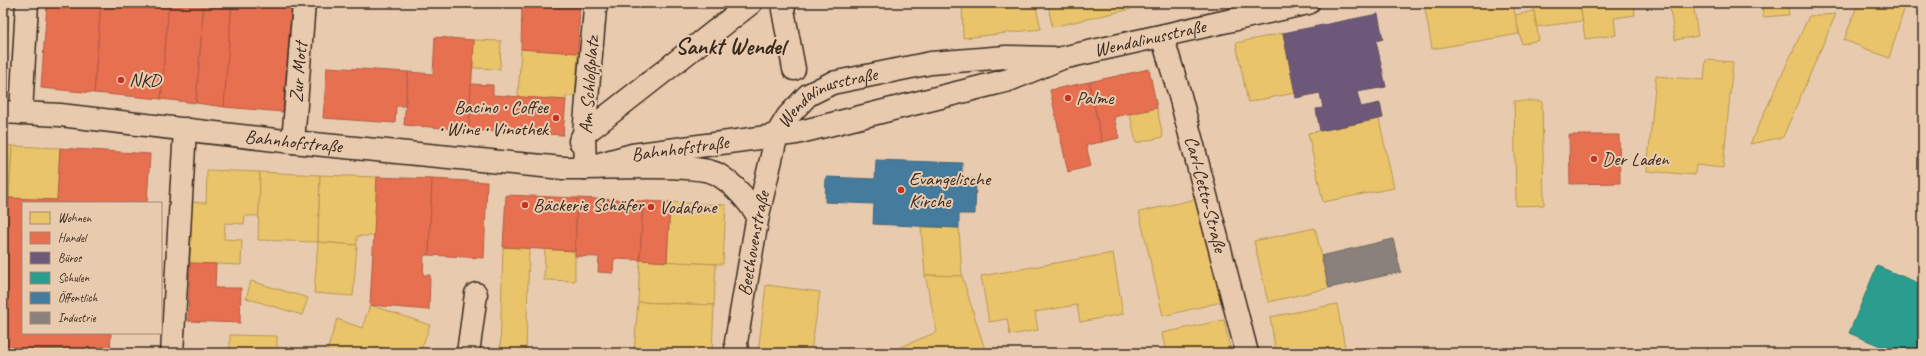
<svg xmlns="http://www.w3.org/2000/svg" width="1926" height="356" font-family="Caveat,sans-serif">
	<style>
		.homes { fill: #e9c46a; stroke: #b59653 }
		.shops { fill: #e76f51; stroke: #b35a42 }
		.offices { fill: #6d597a; stroke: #5e4b5e }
		.schools { fill: #2a9d8f; stroke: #2f7a6d }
		.public { fill: #457b9d; stroke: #426377 }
		.industry { fill: #8a817c; stroke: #726760 }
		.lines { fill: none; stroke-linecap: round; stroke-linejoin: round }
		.minor-casing { stroke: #3b2a1e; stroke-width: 25 }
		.major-casing { stroke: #3b2a1e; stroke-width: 25 }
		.minor { stroke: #e8cbaf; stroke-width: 22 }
		.major { stroke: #e8cbaf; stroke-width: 22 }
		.poi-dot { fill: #c8321e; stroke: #e8cbaf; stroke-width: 1.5 }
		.labels { text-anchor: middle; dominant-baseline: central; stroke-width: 4; stroke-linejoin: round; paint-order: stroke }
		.street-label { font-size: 19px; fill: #3b2a1e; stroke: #e8cbaf }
		.poi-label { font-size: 19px; fill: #3b2a1e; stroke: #e8cbaf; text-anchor: start }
		.district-label { font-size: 23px; font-weight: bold; fill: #3b2a1e; stroke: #e8cbaf }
	</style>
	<rect width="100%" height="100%" fill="#e8cbaf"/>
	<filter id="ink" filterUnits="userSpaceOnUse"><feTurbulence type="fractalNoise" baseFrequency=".025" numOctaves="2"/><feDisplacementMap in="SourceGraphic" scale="8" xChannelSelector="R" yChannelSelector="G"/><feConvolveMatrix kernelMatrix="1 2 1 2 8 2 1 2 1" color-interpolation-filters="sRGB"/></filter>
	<g filter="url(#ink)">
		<!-- homes -->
		<g class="homes">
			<path d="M3,3H9L8,27H3Z"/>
			<path d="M962,3H1035L1041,29L963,38Z"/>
			<path d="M1048,3H1129L1131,9L1052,27Z"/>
			<path d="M1424,3H1513L1519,34L1432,49Z"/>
			<path d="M1533,3H1580L1583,21L1536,27Z"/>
			<path d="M1580,3H1634L1635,15L1614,18L1616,35L1585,39Z"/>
			<path d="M1669,3H1693L1698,36L1675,40Z"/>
			<path d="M1762,3H1815L1788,5L1789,15L1763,17Z"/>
			<path d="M1858,3H1906L1889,58L1844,40Z"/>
			<path d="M1534,11L1539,40L1522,44L1515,15Z"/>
			<path d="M1836,14L1783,137L1750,144L1809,16Z"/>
			<path d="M3,27H8L5,82H3Z"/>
			<path d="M1283,33L1295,93L1248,102L1236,43Z"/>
			<path d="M474,40L501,41L500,69L473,68Z"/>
			<path d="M521,49L578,53L575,96H566V100L518,97Z"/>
			<path d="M1706,60L1733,62L1723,168L1696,165L1695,175L1647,171L1656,76L1704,80Z"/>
			<path d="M1514,101H1542L1544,205L1516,206Z"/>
			<path d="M1157,108L1163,137L1136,143L1130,114Z"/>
			<path d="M1379,119L1394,188L1323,202L1308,133Z"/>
			<path d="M3,145L12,146L9,198H3Z"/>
			<path d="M12,146L60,148L57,200L9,198Z"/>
			<path d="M207,170L260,172L259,216H245L244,224L225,223L224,239L242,240L241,265L190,263L192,202L206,203Z"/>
			<path d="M260,172L320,175L318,242L258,240Z"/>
			<path d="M320,175L377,177L375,236H357V245L318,242Z"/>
			<path d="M3,198H9L7,239L3,238Z"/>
			<path d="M1196,199L1221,302L1163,316L1139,212Z"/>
			<path d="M670,202L726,205L723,264L667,262Z"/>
			<path d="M921,227L959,228L962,276L925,275Z"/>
			<path d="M1315,228L1329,288L1268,302L1254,241Z"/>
			<path d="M318,242L357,245L353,296L314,293Z"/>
			<path d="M503,247L529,248L526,353H500Z"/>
			<path d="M545,249L575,251V281L544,280Z"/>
			<path d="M1113,253L1123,314L1080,322L1077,305L1035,312L1038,330L1010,335L1007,319L989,322L981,276Z"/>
			<path d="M640,260L716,264L714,305L638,302Z"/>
			<path d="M925,275L962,276L986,353H886L937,332Z"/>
			<path d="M251,281L308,298L302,315L246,298Z"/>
			<path d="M766,285L820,292L811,351L799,353H758Z"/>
			<path d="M638,302L714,305L712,353H634Z"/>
			<path d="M1337,304L1346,353H1276L1270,317Z"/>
			<path d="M370,305L430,325L420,353H399L378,346L376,353H330L327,351L337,319L362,328Z"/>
			<path d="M1224,320L1231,353H1166L1162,333Z"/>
			<path d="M230,335L277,336V353L230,352Z"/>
			<path d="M189,352H244L189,353Z"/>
		</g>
		<!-- shops -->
		<g class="shops">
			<path d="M47,3H101L94,93L41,88Z"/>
			<path d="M101,3H169L161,99L94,93Z"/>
			<path d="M169,3H204L196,103L161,99Z"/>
			<path d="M204,3H232L224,107L196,103Z"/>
			<path d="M232,3H292L283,112L224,107Z"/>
			<path d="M522,3H580L578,53L521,49Z"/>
			<path d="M435,37L474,40L469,130L404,125L408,72L433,74Z"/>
			<path d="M327,67L408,72L405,106H396L395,123L323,118Z"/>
			<path d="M1149,69L1157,108L1114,117L1119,138L1102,142L1089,82Z"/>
			<path d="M1089,82L1102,142L1086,145L1091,166L1068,172L1050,90Z"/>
			<path d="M471,84L493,85V95L566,100L563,135L469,130Z"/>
			<path d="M1569,135H1619L1620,183L1570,184Z"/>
			<path d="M60,148L150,154L147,203H23V333H111L110,353H3V238L7,239L9,198L57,200Z"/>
			<path d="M377,177L432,179L429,255H424L423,275H430L429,310L370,305Z"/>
			<path d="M432,179L487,182L484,258L429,255Z"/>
			<path d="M506,195L577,198L575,251L503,247Z"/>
			<path d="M577,198L643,201L640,260L614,259L613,273L598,272L599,257L575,256Z"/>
			<path d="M643,201L670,202L667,262L640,260Z"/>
			<path d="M190,263L216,264L215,288H241L240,323L188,321Z"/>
		</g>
		<!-- offices -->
		<path class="offices" d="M1378,14L1383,39L1376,41L1386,87L1357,92L1361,107L1380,103L1383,118L1320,131L1316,109L1323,108L1320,93L1296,98L1283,33Z"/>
		<!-- schools -->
		<path class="schools" d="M1877,266L1923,285V353H1897L1849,333Z"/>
		<!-- public -->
		<path class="public" d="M876,160L962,163V178L976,179L975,214H959V228L873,224L874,204L825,202L826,177L875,179Z"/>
		<!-- industry -->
		<path class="industry" d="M1393,239L1401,272L1329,288L1321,256Z"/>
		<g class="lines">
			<!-- minor casing -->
			<g class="minor-casing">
				<g id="minor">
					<path d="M597,3L595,9L584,134L585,168C611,168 698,163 717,174C734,184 746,199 758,215"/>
					<path d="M785,3L783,10L794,69"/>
					<path id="s1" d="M1162,36L1179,92L1247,353"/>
					<path d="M21,113L27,3"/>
					<path d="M580,141L584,134L751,3"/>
					<path id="s2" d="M293,142L304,3"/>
					<path d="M172,353L185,129"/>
					<path d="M468,353L476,294"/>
					<path id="s3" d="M737,353L736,342L758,215L777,134"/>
				</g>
			</g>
			<!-- major casing -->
			<g class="major-casing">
				<g id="major">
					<path id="s4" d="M3,112L60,115L293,142L563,168H585L632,155L796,133L1009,80L1062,58L1308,3"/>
					<path id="s5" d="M777,134L788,116L808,95L832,83L931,63L1006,57L1053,58"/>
				</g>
			</g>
			<!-- minor -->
			<use href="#minor" class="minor"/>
			<!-- major -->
			<use href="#major" class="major"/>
		</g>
	</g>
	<!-- markers -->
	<g class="poi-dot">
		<circle cx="121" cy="80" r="4"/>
		<circle cx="1068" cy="98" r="4"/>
		<circle cx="556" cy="118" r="4"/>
		<circle cx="1594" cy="159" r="4"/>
		<circle cx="901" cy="190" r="4"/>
		<circle cx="525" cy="205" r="4"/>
		<circle cx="651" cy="207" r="4"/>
	</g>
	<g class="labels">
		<!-- street labels -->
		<g class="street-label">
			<text stroke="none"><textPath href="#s4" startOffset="1166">Wendalinusstraße</textPath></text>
			<text stroke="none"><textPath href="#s2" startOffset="70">Zur Mott</textPath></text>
			<text transform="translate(589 85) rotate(-86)">Am Schloßplatz</text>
			<text stroke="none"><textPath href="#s5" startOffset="66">Wendalinusstraße</textPath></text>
			<text stroke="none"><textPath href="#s4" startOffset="292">Bahnhofstraße</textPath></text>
			<text stroke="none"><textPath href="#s4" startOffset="682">Bahnhofstraße</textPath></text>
			<text stroke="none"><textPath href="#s1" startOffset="164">Carl-Cetto-Straße</textPath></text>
			<text stroke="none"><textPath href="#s3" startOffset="111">Beethovenstraße</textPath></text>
		</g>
		<!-- poi labels -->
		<g class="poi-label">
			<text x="129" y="80">NKD</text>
			<text x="1076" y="98">Palme</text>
			<text x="548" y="107" text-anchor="end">Bacino • Coffee<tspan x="548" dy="22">• Wine • Vinothek</tspan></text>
			<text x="1602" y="159">Der Laden</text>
			<text x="909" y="179">Evangelische<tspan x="909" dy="22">Kirche</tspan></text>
			<text x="533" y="205">Bäckerie Schäfer</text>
			<text x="659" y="207">Vodafone</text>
		</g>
		<!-- district labels -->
		<g class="district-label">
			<text x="730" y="46">Sankt Wendel</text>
		</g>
	</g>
	<!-- margin -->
	<rect width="1926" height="356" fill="none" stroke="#e8cbaf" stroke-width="16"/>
	<rect x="8" y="8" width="1910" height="340" fill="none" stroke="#3b2a1e" stroke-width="1.5" filter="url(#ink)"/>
	<!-- legend -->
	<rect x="22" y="202" width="140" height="132" fill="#e8cbaf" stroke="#a38b75"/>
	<rect x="30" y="212" width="20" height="12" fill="#e9c46a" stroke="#a38b75"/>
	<text x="58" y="222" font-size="12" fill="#3b2a1e">Wohnen</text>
	<rect x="30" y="232" width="20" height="12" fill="#e76f51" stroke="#a38b75"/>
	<text x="58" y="242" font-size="12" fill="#3b2a1e">Handel</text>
	<rect x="30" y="252" width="20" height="12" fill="#6d597a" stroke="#a38b75"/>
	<text x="58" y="262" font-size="12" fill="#3b2a1e">Büros</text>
	<rect x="30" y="272" width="20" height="12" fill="#2a9d8f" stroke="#a38b75"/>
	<text x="58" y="282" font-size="12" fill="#3b2a1e">Schulen</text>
	<rect x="30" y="292" width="20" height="12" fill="#457b9d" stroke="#a38b75"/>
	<text x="58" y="302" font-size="12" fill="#3b2a1e">Öffentlich</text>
	<rect x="30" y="312" width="20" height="12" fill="#8a817c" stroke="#a38b75"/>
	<text x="58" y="322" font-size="12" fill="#3b2a1e">Industrie</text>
</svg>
